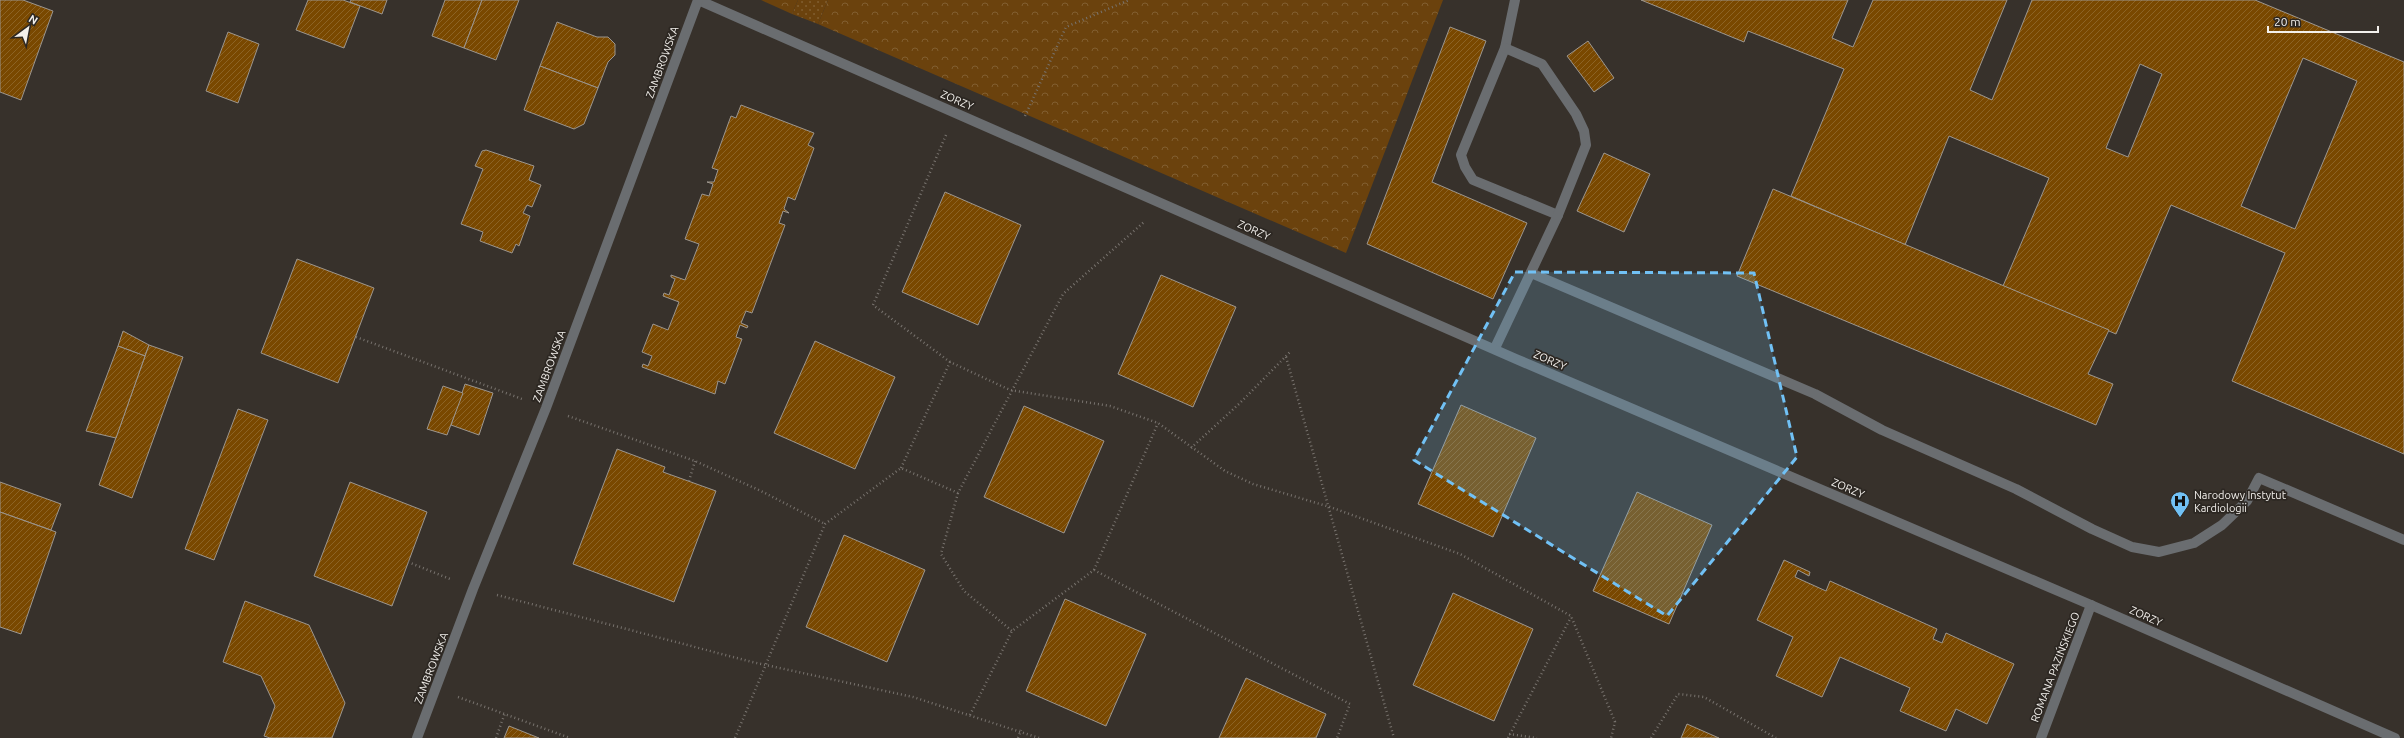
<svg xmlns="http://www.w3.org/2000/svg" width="2404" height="738" font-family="Ubuntu,sans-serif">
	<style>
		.grass { fill: url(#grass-dots) }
		.forest { fill: url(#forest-crowns) }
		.building { fill: url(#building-hatch); stroke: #9c968f; fill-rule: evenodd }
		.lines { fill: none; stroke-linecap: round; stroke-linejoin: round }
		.path { stroke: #78736e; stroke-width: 2.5; stroke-dasharray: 1 3; stroke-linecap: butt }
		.lane { stroke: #6a6d70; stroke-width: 10 }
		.street { stroke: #6a6d70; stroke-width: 10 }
		.marked { fill: #71c1f5; fill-opacity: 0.2; stroke: #71c1f5; stroke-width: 3; stroke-dasharray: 8 5; stroke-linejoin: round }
		.labels { text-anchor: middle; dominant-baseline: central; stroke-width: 3.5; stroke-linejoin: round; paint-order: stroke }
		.street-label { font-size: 11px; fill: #f3f0ec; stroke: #2c2722 }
		.poi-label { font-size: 11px; fill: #f3f0ec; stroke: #2c2722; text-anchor: start }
	</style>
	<defs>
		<pattern id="grass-dots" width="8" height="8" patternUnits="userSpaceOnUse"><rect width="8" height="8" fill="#6b420d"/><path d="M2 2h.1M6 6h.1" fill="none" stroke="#815e30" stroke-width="1.8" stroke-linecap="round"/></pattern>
		<pattern id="forest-crowns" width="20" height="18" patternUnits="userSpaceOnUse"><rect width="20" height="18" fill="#6b420d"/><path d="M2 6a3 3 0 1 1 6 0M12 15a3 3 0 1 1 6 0" fill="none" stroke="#815e30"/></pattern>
		<pattern id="building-hatch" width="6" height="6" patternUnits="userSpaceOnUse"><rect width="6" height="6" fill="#794800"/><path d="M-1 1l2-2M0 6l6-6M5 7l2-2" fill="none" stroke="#8c6325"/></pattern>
	</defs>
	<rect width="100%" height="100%" fill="#37312b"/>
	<!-- grass -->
	<path class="grass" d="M798,0H828L818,24L792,14Z"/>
	<!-- forest -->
	<g class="forest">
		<path d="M761,0H798L792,14Z"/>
		<path d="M828,0H1443L1346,253L818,24Z"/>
	</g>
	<!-- building -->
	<g class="building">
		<path d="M0,0H23L53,11L21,100L0,92Z"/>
		<path d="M308,0H343L360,6L344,48L296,30Z"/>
		<path d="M351,0H387L382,14L350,2Z"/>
		<path d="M445,0H482L464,48L432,36Z"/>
		<path d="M482,0H519L496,60L464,48Z"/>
		<path d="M1641,0H1848L1832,38L1853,47L1873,0H2007L1970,90L1992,100L2032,0H2255L2404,62V454L2232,381L2285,253L2171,205L2116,334L2003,286L2049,178L1949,136L1905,245L1791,196L1844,69L1748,31L1744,42ZM2303,58L2357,81L2295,229L2241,206ZM2140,64L2162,74L2128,157L2106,148Z"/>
		<path d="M557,22L597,37H608L615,44V55L608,62L598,88L540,66Z"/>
		<path d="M1450,27L1486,41L1432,182L1527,223L1493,299L1367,244Z"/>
		<path d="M228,32L259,44L238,103L206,91Z"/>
		<path d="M1588,41L1614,78L1594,92L1567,56Z"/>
		<path d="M540,66L598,88L584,124L574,129L524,110Z"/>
		<path d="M741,105L814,133L808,145L814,148L795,200L788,197L784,209L789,213L783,211L779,223L785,225L752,313L746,311L741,323L748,326L747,328L740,325L736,337L742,339L725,384L718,381L715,394L642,367L643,364L648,366L652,356L642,352L653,324L668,330L679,302L663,296L664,293L669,295L675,279L671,277V275L685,280L699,244L685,239L702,194L709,196L713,184L707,182H714L718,170L712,168L731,116L736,118Z"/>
		<path d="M486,150L534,166L529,180L541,185L532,207L527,205L523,213L530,216L519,246L516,244L512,253L480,241L483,232L461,224L483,169L475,166L482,151Z"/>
		<path d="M1604,153L1650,174L1624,232L1577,211Z"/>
		<path d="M1773,189L2109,330L2088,374L2113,384L2096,425L1737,276Z"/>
		<path d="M945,192L1021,225L978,325L902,292Z"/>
		<path d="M297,259L374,288L338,383L261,353Z"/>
		<path d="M1161,275L1236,307L1193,407L1118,374Z"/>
		<path d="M123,331L149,345L145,356L118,346Z"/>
		<path d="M815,341L895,377L855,469L774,433Z"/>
		<path d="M149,345L183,357L132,498L99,485Z"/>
		<path d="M118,346L145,356L116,438L86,431Z"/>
		<path d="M465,384L493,393L479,435L451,425Z"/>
		<path d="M443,386L463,393L447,435L427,429Z"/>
		<path d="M1461,405L1536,438L1493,537L1418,504Z"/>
		<path d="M1024,406L1104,441L1064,533L984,497Z"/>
		<path d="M238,409L268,420L214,560L185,549Z"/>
		<path d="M617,449L665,467L663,472L716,491L674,602L573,564Z"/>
		<path d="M0,482L61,504L51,530L0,512Z"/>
		<path d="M350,482L427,512L392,606L314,576Z"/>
		<path d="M1637,492L1712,525L1669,624L1593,591Z"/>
		<path d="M0,512L56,532L21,634L0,627Z"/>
		<path d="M844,535L925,570L887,662L806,627Z"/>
		<path d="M1784,560L1810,572L1809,576L1798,570L1795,577L1826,591L1830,581L1937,629L1933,639L1942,643L1946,633L2014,664L1987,724L1956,709L1946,731L1900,711L1910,688L1840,657L1822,697L1776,676L1793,637L1757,620Z"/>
		<path d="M1453,593L1533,629L1494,721L1413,685Z"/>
		<path d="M1065,599L1146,634L1106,726L1026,691Z"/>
		<path d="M245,601L309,625L345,703L332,738H270L264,736L275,706L261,676L223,662Z"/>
		<path d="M1246,678L1326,714L1316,738H1219Z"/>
		<path d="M1687,724L1719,738H1681Z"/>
		<path d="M509,726L539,738H504Z"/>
	</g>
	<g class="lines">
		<!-- path -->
		<g class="path">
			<path d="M1025,116L1066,27L1129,0"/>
			<path d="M946,135L873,305L950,362"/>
			<path d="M356,337L522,399"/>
			<path d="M1286,357L1394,738"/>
			<path d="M568,416L695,461L761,491L825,524"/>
			<path d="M1191,448L1240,403L1291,351"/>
			<path d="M901,468L950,362L1010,390L1110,406L1158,423L1225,471L1253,484L1330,507L1460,554L1571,616L1615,722L1611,738"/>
			<path d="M689,481L695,461"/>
			<path d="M958,493L941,554L964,591L1012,631"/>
			<path d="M408,562L450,579"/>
			<path d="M1094,570L1158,423"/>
			<path d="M497,595L752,662L913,697L1039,738"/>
			<path d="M458,697L570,738"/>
			<path d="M970,715L1012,631L1094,570L1350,704L1337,738"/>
			<path d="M1509,734L1537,738"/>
			<path d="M496,738L505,713"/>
			<path d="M735,738L825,524L901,468L958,493L1063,294L1144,222"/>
			<path d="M1018,738L1021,730"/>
			<path d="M1508,738L1571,617"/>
			<path d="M1651,738L1678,694L1704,697L1776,738"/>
		</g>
		<!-- lane -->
		<g class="lane">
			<path d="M1515,0L1505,48L1461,155L1465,167L1473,180L1558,215"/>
			<path d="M1531,273L1815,394L1882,430L2016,489L2092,529L2132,547L2159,552L2194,543L2222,525L2247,501L2259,478L2404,540"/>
			<path d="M1495,348L1558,215L1586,145L1584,131L1576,114L1542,64L1505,48"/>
		</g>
		<!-- street -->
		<g class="street">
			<path d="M698,0L1516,359L2091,605L2395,738"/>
			<path d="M417,738L473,589L546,408L698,0"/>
			<path d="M2041,738L2091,605"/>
		</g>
	</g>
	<!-- marked area -->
	<path class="marked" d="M1515,272L1754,273L1797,457L1667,616L1414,460Z"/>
	<!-- icons -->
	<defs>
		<g id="hospital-pin" transform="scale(1)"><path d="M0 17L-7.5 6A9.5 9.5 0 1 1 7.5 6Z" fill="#71c1f5" stroke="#2c2722"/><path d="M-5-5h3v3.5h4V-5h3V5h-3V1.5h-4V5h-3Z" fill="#111"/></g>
	</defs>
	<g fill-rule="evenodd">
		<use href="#hospital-pin" x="2180" y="501"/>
	</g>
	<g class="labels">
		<!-- street labels -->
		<g class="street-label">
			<text transform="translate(662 62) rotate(-70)">ZAMBROWSKA</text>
			<text transform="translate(957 100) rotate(23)">ZORZY</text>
			<text transform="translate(1254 230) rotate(24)">ZORZY</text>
			<text transform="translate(1550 360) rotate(23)">ZORZY</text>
			<text transform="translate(549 366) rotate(-70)">ZAMBROWSKA</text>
			<text transform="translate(1848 488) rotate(23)">ZORZY</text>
			<text transform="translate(2146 616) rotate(24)">ZORZY</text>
			<text transform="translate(2055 667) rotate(-69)">ROMANA PAZIŃSKIEGO</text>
			<text transform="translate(431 668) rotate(-69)">ZAMBROWSKA</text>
		</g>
		<!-- poi labels -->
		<g class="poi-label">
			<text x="2194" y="495">Narodowy Instytut<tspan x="2194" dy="13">Kardiologii</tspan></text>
		</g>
	</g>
	<!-- north arrow -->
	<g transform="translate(28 28) rotate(32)" stroke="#2c2722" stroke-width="3" paint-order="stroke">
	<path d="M0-3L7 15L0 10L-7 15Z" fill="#f3f0ec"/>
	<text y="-6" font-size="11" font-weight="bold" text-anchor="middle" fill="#f3f0ec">N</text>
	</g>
	<!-- scale -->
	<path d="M2268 26v6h110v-6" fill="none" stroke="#f3f0ec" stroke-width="2"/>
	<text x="2274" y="26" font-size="12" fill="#f3f0ec" stroke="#2c2722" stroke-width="3" paint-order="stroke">20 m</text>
</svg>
